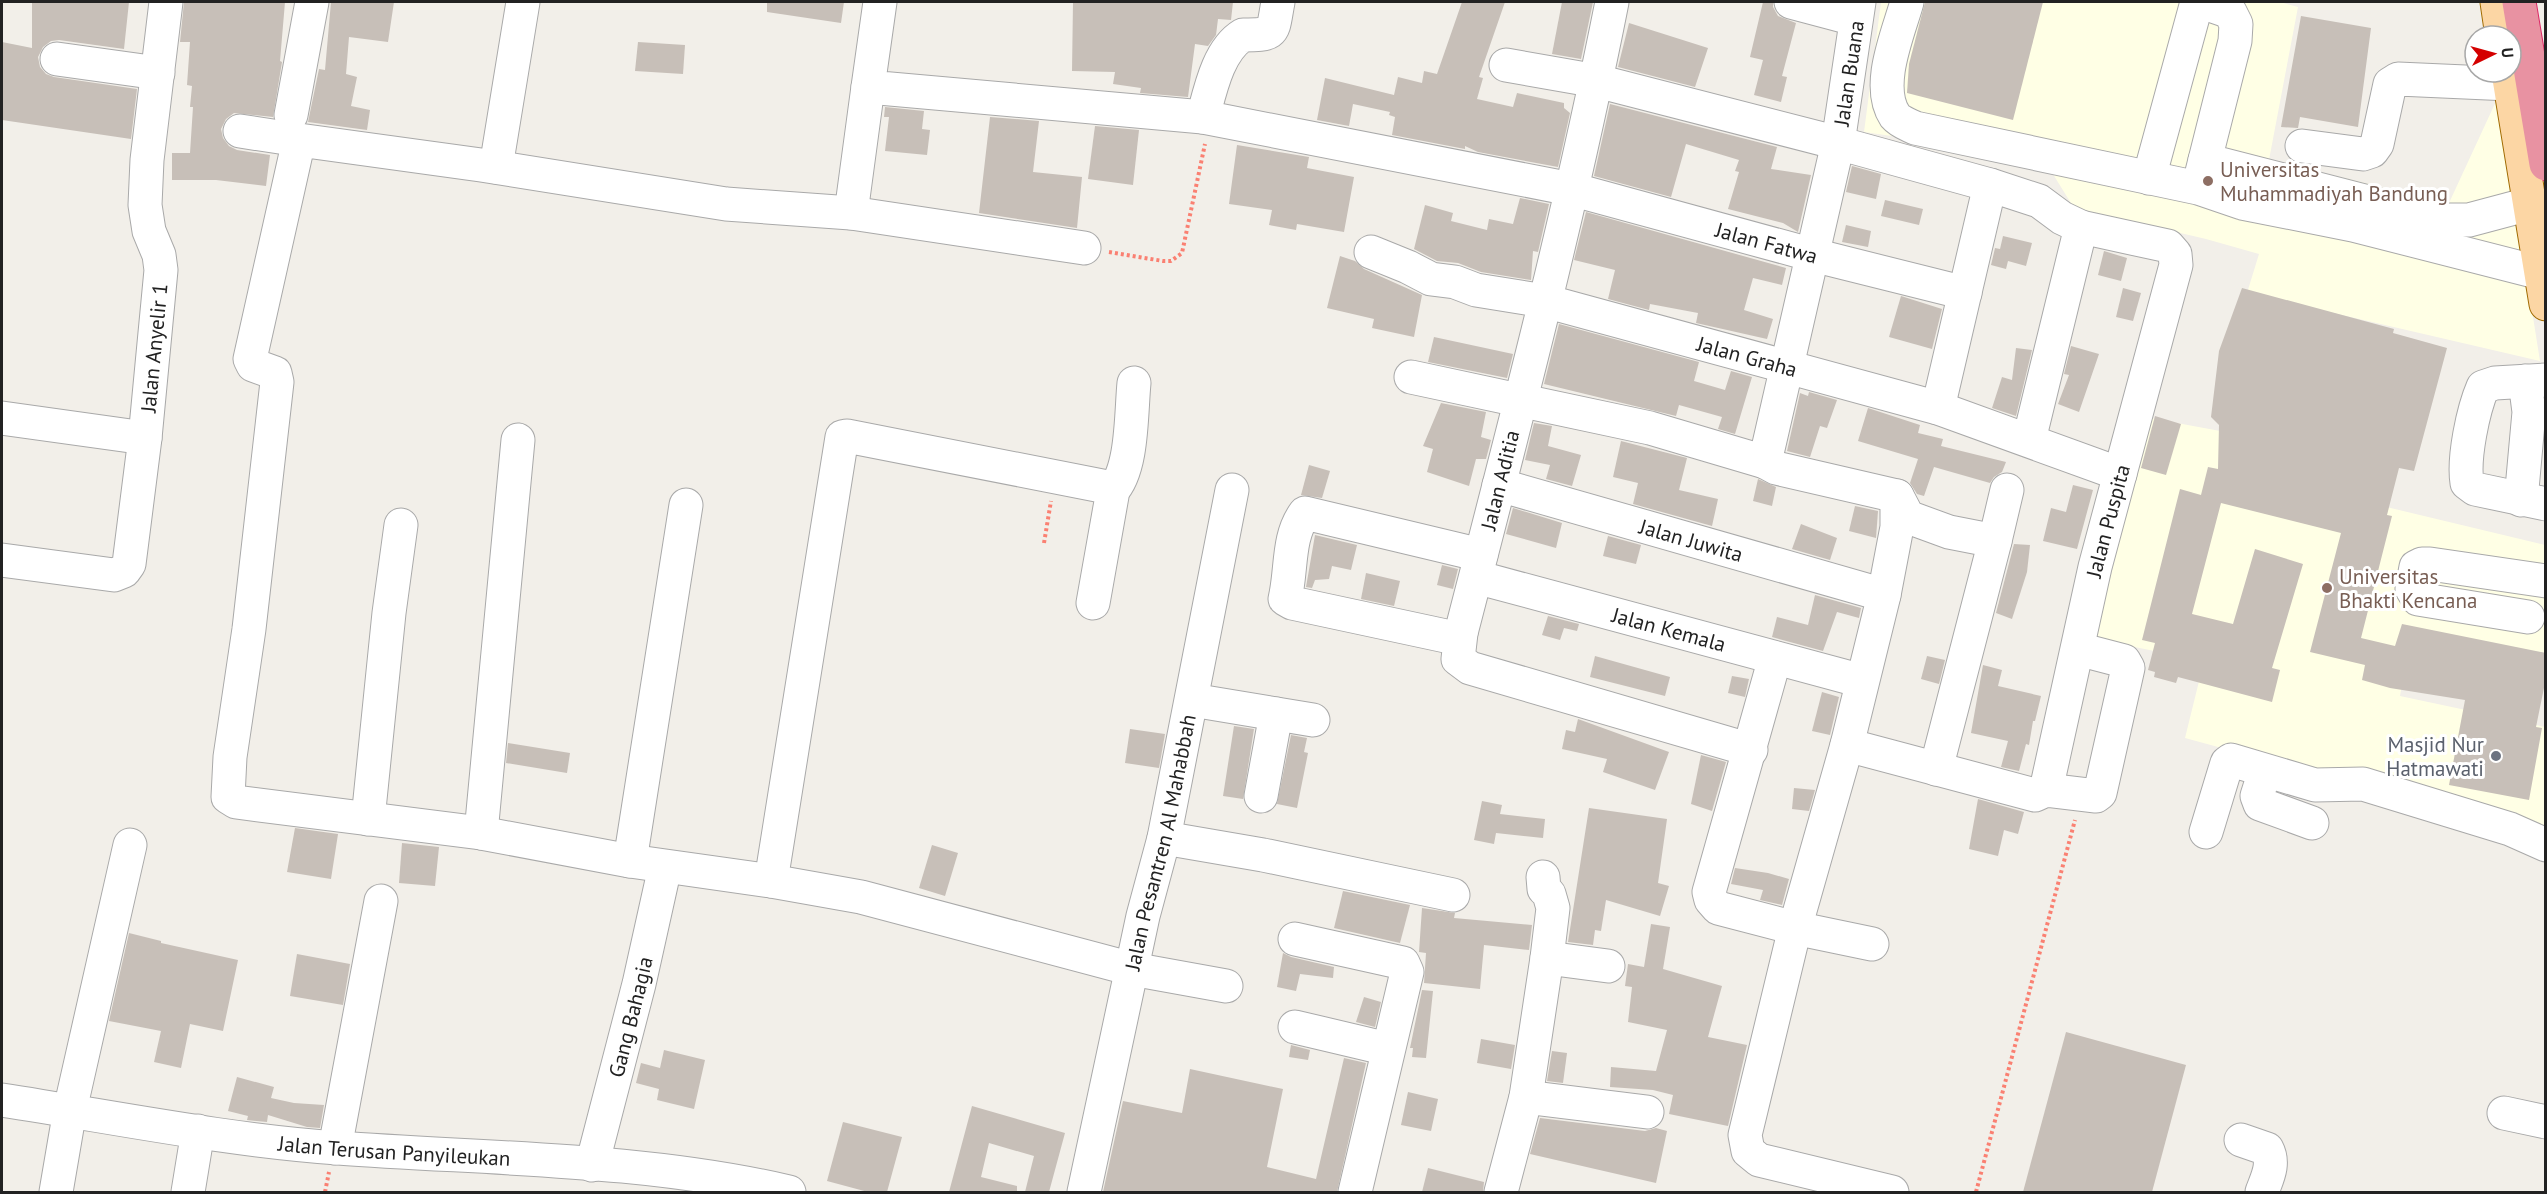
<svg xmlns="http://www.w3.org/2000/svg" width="2547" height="1194" font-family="'PT Sans',sans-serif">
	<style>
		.education { fill: #ffffe5 }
		.building { fill: #c7bfb8 }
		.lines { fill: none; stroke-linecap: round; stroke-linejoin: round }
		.minor-casing { stroke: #a9a9a9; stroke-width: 35 }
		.major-casing { stroke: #a06b00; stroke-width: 35 }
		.highway-casing { stroke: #dc2a67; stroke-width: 35 }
		.path { stroke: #fa8072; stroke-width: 4; stroke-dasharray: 3 3; stroke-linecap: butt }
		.minor { stroke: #fff; stroke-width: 33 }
		.major { stroke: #fcd6a4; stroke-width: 33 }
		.highway { stroke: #e892a2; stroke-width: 33 }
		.education-dot { fill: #8d6e63; stroke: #fff; stroke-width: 2 }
		.worship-dot { fill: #6b7280; stroke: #fff; stroke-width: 2 }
		.labels { text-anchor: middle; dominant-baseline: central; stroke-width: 6; stroke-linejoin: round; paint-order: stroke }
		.street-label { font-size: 21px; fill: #222; stroke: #fff }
		.education-label { font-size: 21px; fill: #785e54; stroke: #fff; text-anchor: start }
		.worship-label { font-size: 21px; fill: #5b616d; stroke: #fff; text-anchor: end }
	</style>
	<rect width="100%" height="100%" fill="#f2efe9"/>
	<!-- education -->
	<g class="education">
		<path d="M1881,2H2280L2298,7L2269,160L2449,203L2498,97L2540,361L2247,293L2259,254L2206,239L2074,208L2043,158L1864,132Z"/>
		<path d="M2150,418L2231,433L2228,469L2545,545V653L2411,631L2400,696L2545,727V836L2185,738L2204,661L2095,639Z"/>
	</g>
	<!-- building -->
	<g class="building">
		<path d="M32,2H129L124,49L59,40L51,41L43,47L38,57L40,67L46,74L54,77L137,89L131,139L2,120V42L32,48Z"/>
		<path d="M184,2H285L280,61L282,62L273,117L234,113L226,119L221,129L223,138L229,146L237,150L270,155L266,186L216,180H172V153H190L193,107H190L192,86L187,85L190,42H180Z"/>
		<path d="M331,2H394L388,42L349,37L346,74L357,77L351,106L370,110L367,130L308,122L319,69L325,70Z"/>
		<path d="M767,2H844L841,23L767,12Z"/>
		<path d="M1073,2H1233L1231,20L1218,19L1216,35L1208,46L1195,44L1188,97L1140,93L1141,88L1113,84L1115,72L1072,71Z"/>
		<path d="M1462,2H1505L1479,77L1483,78L1477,99L1513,107L1517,93L1564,103V108L1570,113L1558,167L1478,152L1465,146V149L1392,135L1395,117L1389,115L1390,112L1353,104L1349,126L1317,120L1325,78L1394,95L1398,77L1422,83L1424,71L1437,74Z"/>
		<path d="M1562,2H1593L1581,59L1552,54Z"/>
		<path d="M1763,2H1773V7L1778,16L1796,23L1782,76L1787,77L1781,102L1754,95L1763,60L1750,57Z"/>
		<path d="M1925,2H2043L2013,120L1907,93L1909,64Z"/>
		<path d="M2301,16L2371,28L2358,127L2300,117L2298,128L2281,127Z"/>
		<path d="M1629,23L1708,48L1695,87L1618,67Z"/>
		<path d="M638,42L685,45L683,74L635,71Z"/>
		<path d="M1610,104L1777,147L1771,169L1811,175L1798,232L1783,223L1728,209L1739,172L1735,171L1739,160L1686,144L1671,197L1594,176Z"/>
		<path d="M885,107L924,111L922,129L930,130L927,155L885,151L889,117H884Z"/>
		<path d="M990,117L1039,121L1033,172L1082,177L1077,228L979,213Z"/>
		<path d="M1095,126L1139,130L1133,185L1088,179Z"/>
		<path d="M1237,145L1309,157L1307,168L1354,177L1344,232L1297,224L1296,230L1269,225L1272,210L1229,204Z"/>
		<path d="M1852,166L1881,174L1876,199L1846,192Z"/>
		<path d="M1520,198L1549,204L1538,252L1533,251L1531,280L1481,272L1458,263L1437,261L1414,249L1425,205L1453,213L1451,221L1487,230L1489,219L1513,224Z"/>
		<path d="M1885,200L1923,209L1919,225L1881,216Z"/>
		<path d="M1586,212L1786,268L1782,285L1753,278L1744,310L1773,319L1767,339L1696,323L1698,313L1650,304L1649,310L1608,299L1615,270L1574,260Z"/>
		<path d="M1846,225L1871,231L1868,247L1842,242Z"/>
		<path d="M2003,236L2032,243L2026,266L2008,261L2006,269L1991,265L1995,248L2000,249Z"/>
		<path d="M2104,251L2127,258L2121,281L2098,275Z"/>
		<path d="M1340,256L1355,261L1364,269L1422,295L1414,337L1372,328L1374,319L1327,308Z"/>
		<path d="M2123,288L2141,293L2133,321L2116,317Z"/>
		<path d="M2242,288L2394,329L2393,333L2447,348L2414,471L2399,468L2387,515L2392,516L2361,638L2395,646L2402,624L2546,653V678L2536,727L2542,728L2529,800L2449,785L2465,700L2390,688L2362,680L2365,665L2310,652L2341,533L2221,503L2192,614L2233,624L2255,549L2303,564L2272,668L2280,670L2272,702L2178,677L2176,683L2154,677L2155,672L2148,670L2155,643L2142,640L2180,489L2201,495L2208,467L2218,469L2219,425L2211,417L2219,351Z"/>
		<path d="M1901,296L1942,309L1932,349L1889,337Z"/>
		<path d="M1559,324L1699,362L1694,381L1725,390L1731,371L1752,377L1735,434L1718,429L1722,417L1679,405L1676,416L1544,384Z"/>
		<path d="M1434,337L1513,354L1507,378L1428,362Z"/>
		<path d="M2071,346L2099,354L2079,412L2058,404L2069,375L2064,374Z"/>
		<path d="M2016,348L2032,350L2016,416L1992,408L2002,377L2012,380Z"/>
		<path d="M1809,392L1837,400L1827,428L1820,426L1810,457L1787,451L1800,393L1808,396Z"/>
		<path d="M1441,403L1486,412L1481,437L1491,440L1486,459H1476L1469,486L1427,472L1433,449L1423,446Z"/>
		<path d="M1868,408L1920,425L1918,433L1943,439L1941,446L2006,462L2002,472L1994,477L1990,483L1934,467L1924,496L1917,494L1910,483L1918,459L1858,441Z"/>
		<path d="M2155,416L2181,424L2166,475L2141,468Z"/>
		<path d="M1534,423L1552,426L1548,446L1581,455L1572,486L1546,479L1550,465L1525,460Z"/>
		<path d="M1621,441L1687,458L1679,490L1718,499L1712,526L1633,504L1638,483L1613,477Z"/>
		<path d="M1309,465L1330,471L1322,498L1301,495Z"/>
		<path d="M1758,479L1776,487L1772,506L1753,501Z"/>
		<path d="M2073,485L2093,490L2077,549L2043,541L2051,508L2066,512Z"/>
		<path d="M1855,506L1878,511L1876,538L1849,531Z"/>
		<path d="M1513,508L1562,523L1556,548L1506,534Z"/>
		<path d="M1801,524L1837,538L1830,560L1792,549Z"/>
		<path d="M1315,535L1357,545L1351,570L1332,566L1329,579L1315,580L1312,588L1306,587Z"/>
		<path d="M1608,536L1641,545L1636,564L1603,556Z"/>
		<path d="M2014,544L2030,545L2027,572L2012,619L1996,613Z"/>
		<path d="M1442,565L1458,569L1453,589L1437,585Z"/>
		<path d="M1366,573L1400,581L1394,606L1361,599Z"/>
		<path d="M1815,595L1861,608L1859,618L1837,612L1823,651L1772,637L1777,617L1808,625Z"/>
		<path d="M1548,616L1579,624L1577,631L1564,628L1560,640L1542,635Z"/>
		<path d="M1595,656L1670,677L1665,696L1590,677Z"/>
		<path d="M1927,656L1945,660L1939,684L1921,679Z"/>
		<path d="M1983,665L2002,670L1998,686L2041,696L2035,721H2033L2029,745L2026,744L2019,771L2001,767L2008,741L1971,733Z"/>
		<path d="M1732,676L1749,679L1745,697L1728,693Z"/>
		<path d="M1822,692L1839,697L1830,735L1812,731Z"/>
		<path d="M1578,719L1669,752L1655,790L1603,772L1607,759L1562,749L1566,730L1575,732Z"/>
		<path d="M1234,726L1254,729L1243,799L1223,796Z"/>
		<path d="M1130,729L1165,734L1159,768L1125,763Z"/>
		<path d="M1291,735L1307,738L1304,752L1308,753L1297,808L1277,804Z"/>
		<path d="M508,743L570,753L567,773L506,763Z"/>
		<path d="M1701,755L1726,762L1712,811L1691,804Z"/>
		<path d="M1794,788L1815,790L1809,811L1792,809Z"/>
		<path d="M1978,799L2024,812L2018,834L2004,830L1998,856L1969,849Z"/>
		<path d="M1482,801L1502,805L1500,814L1545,819L1543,838L1496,833L1494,844L1474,840Z"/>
		<path d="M1589,808L1667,819L1658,883L1669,886L1660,916L1606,900L1601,931L1595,930L1593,945L1568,942Z"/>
		<path d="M295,828L338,834L331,879L287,872Z"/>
		<path d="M402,843L439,847L435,886L399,883Z"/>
		<path d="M932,845L958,853L945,896L919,888Z"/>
		<path d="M1735,868L1768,873L1789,879L1782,905L1760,900L1763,890L1731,884Z"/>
		<path d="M1343,891L1410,905L1400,943L1334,928Z"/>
		<path d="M1422,908L1455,913L1454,918L1532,925L1529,950L1484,945L1480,989L1424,983L1426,953L1419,952Z"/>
		<path d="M1651,924L1670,927L1663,969L1722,986L1708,1037L1747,1045L1728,1126L1669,1114L1673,1095L1653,1090L1610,1087L1611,1067L1656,1071L1667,1030L1628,1022L1632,987L1625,986L1628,964L1644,967Z"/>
		<path d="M129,933L161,941V943L238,960L223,1031L190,1024L181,1068L154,1062L161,1031L109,1021Z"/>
		<path d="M1283,953L1291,957L1334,967L1333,978L1300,974L1296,991L1277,987Z"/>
		<path d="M297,954L350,964L343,1005L290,996Z"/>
		<path d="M1422,990L1433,991L1426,1058L1412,1057L1413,1048H1410Z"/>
		<path d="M1364,997L1381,1002L1375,1027L1356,1022Z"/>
		<path d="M2066,1032L2186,1065L2152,1192H2023Z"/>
		<path d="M1481,1039L1515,1045L1511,1069L1477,1063Z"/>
		<path d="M1291,1045L1310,1050L1308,1060L1289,1057Z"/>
		<path d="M664,1050L705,1060L694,1109L657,1100L659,1089L636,1083L641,1063L660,1068Z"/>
		<path d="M1552,1051L1567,1053L1563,1083L1547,1081Z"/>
		<path d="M1344,1058L1366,1063L1337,1192H1103L1123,1101L1182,1113L1190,1069L1283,1089L1267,1167L1316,1179Z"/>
		<path d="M237,1077L274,1087L271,1098L294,1103L324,1105L320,1128L307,1127L268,1115L267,1122L247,1120L248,1116L228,1111Z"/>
		<path d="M1408,1092L1438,1099L1431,1131L1401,1125Z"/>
		<path d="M972,1106L1065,1133L1049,1192H1025L1034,1156L989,1143L981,1177L1017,1186V1192H949Z"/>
		<path d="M1540,1118L1645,1131L1656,1128L1667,1131L1656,1183L1530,1154Z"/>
		<path d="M843,1122L902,1137L887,1192H868L827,1181Z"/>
		<path d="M1428,1168L1484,1182L1483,1192H1422Z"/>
	</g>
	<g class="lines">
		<!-- minor casing -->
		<g class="minor-casing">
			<g id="minor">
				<path id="s1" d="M880,2L868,87L1203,117L1571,189L1813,255L1965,293"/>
				<path d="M1612,2C1570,214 1515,424 1461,633L1458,659L1470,668L1751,750"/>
				<path d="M1791,2L1855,19"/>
				<path d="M1907,2C1898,34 1875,86 1895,116C1900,122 1909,125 1915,128L2198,188L2242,203L2353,225L2541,273"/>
				<path d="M57,59L158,73"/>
				<path id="s2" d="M1506,65L1597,81L1838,143L1859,2"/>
				<path d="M291,115L312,2"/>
				<path d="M1203,117C1210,91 1218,50 1243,35C1277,35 1272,33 1278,2"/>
				<path d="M240,131L299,140"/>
				<path d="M2302,146L2363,154L2372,151L2377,144L2390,84L2398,79L2510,84"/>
				<path d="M2205,160L2438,220H2469L2529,204"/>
				<path d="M496,167L523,2"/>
				<path d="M2149,178L2197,2"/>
				<path d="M2200,180L2235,41L2236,24L2230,12L2201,2"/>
				<path d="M851,213L868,87"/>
				<path d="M1084,248L851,213L726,204L481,165L299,140L250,359L253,365L275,373L277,382L249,629L230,757L228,797L236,802L481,833L630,861L771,881L861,897L1132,969L1226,986"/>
				<path id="s3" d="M1371,252L1408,267L1431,279L1455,282L1476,290L1545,301L1938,408L2120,474"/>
				<path d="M1411,377L1650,428L1765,462L1838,143L1990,185L2039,201L2062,218L2081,227L2029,440"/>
				<path d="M2546,380L2495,383L2483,387C2473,410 2463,458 2467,483L2475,489L2546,504"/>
				<path d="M1938,408L1990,185"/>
				<path d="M2,418L145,438"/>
				<path d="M1765,462L1776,468L1897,496L1908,517L1949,532L1995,541L1936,769"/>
				<path id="s4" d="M1499,485L1884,595"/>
				<path d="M1112,491C1133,470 1131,412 1134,383"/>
				<path d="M2521,500L2529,412L2525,381"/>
				<path d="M1995,541L2007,490"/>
				<path id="s5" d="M2,560L114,575L124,571L129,564L145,438L161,270L159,255L149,231L145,205L147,160L166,2"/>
				<path id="s6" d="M1476,577L1862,681"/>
				<path d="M2528,617L2418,599L2412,589L2416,567L2422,564H2430L2546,581"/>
				<path d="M1461,633L1455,638L1292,603L1285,599C1292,570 1287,537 1305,513L1481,555"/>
				<path d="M1775,658L1709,892L1711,900L1718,908L1795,928L1872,944"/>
				<path d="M1192,700L1313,720"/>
				<path d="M1847,745L2035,795L2046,790L2096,796L2100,793L2128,668L2124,661L2078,649"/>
				<path d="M2265,771L2257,796L2260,804L2312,823"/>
				<path id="s7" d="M2046,790L2095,567L2176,265L2175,254L2168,246L2081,227"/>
				<path d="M1261,796L1276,714"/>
				<path d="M368,819L389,613L401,525"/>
				<path d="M2206,832L2227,763L2231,760L2315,785L2363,784L2510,829L2546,845"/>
				<path d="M481,833L518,440"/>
				<path d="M1164,838L1263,855L1453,895"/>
				<path d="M630,861L686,505"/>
				<path d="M771,881L842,437L847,436L1107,487L1112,491V496L1093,603"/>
				<path d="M1295,939L1403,963L1407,972L1355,1192"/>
				<path d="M1547,958L1608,966"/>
				<path d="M1295,1027L1388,1049"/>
				<path d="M1526,1097L1647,1112"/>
				<path id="s8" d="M2,1100C113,1117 225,1140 338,1148C488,1159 642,1158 789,1192"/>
				<path d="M2504,1113L2546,1122"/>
				<path d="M2241,1140L2267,1149C2275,1164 2267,1178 2262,1192"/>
				<path d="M335,1148L381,901"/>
				<path id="s9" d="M592,1165L639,984L665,867"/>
				<path d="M56,1192L70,1110L130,845"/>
				<path d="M188,1192L198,1131"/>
				<path id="s10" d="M1084,1192L1143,916L1164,838L1232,490"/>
				<path d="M1501,1192L1526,1097L1547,958L1553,908L1549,894L1544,889L1543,877"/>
				<path d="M1892,1192L1759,1160L1748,1151L1745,1135L1795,928L1847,745L1884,595L1897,527V496"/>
			</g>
		</g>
		<!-- major casing -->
		<g class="major-casing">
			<g id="major">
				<path d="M2497,2L2502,36"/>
				<path d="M2508,72L2546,304"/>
			</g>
		</g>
		<!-- highway casing -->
		<g class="highway-casing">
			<path id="highway" d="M2519,2L2546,164"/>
		</g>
		<!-- path -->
		<g class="path">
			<path d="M1109,252L1163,261H1171L1182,253L1205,144"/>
			<path d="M1044,543L1051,501"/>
			<path d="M325,1192L329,1172"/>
			<path d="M1976,1192L2075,820"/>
		</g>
		<!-- minor -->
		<use href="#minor" class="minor"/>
		<!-- major -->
		<use href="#major" class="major"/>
		<!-- highway -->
		<use href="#highway" class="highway"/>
	</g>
	<!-- markers -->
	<g class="education-dot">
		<circle cx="2208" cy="181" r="6"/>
		<circle cx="2327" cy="588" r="6"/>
	</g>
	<circle class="worship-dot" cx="2496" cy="756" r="6"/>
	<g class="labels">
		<!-- street labels -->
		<g class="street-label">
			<text stroke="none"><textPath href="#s2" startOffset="412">Jalan Buana</textPath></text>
			<text stroke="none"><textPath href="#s1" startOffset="1000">Jalan Fatwa</textPath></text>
			<text stroke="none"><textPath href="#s5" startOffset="350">Jalan Anyelir 1</textPath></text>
			<text stroke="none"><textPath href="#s3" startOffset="392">Jalan Graha</textPath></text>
			<text transform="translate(1500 480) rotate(-76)">Jalan Aditia</text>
			<text stroke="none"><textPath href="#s7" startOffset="276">Jalan Puspita</textPath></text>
			<text stroke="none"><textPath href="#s4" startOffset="200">Jalan Juwita</textPath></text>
			<text stroke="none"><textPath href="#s6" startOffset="200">Jalan Kemala</textPath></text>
			<text stroke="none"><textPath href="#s10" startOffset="358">Jalan Pesantren Al Mahabbah</textPath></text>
			<text stroke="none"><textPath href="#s9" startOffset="153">Gang Bahagia</textPath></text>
			<text stroke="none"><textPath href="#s8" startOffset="396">Jalan Terusan Panyileukan</textPath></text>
		</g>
		<!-- education labels -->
		<g class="education-label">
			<text x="2220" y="169">Universitas<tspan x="2220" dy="24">Muhammadiyah Bandung</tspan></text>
			<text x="2339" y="576">Universitas<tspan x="2339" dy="24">Bhakti Kencana</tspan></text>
		</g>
		<!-- worship labels -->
		<g class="worship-label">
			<text x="2484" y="744">Masjid Nur<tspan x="2484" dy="24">Hatmawati</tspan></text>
		</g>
	</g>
	<!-- border -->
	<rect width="2547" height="1194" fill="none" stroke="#222222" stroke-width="6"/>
	<!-- north arrow -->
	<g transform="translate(2493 54) rotate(85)"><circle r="28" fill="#ffffff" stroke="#a7a7a7" stroke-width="1.5"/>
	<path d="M0-4.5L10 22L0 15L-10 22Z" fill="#d40000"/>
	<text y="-9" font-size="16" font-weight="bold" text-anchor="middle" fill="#222222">U</text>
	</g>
</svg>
